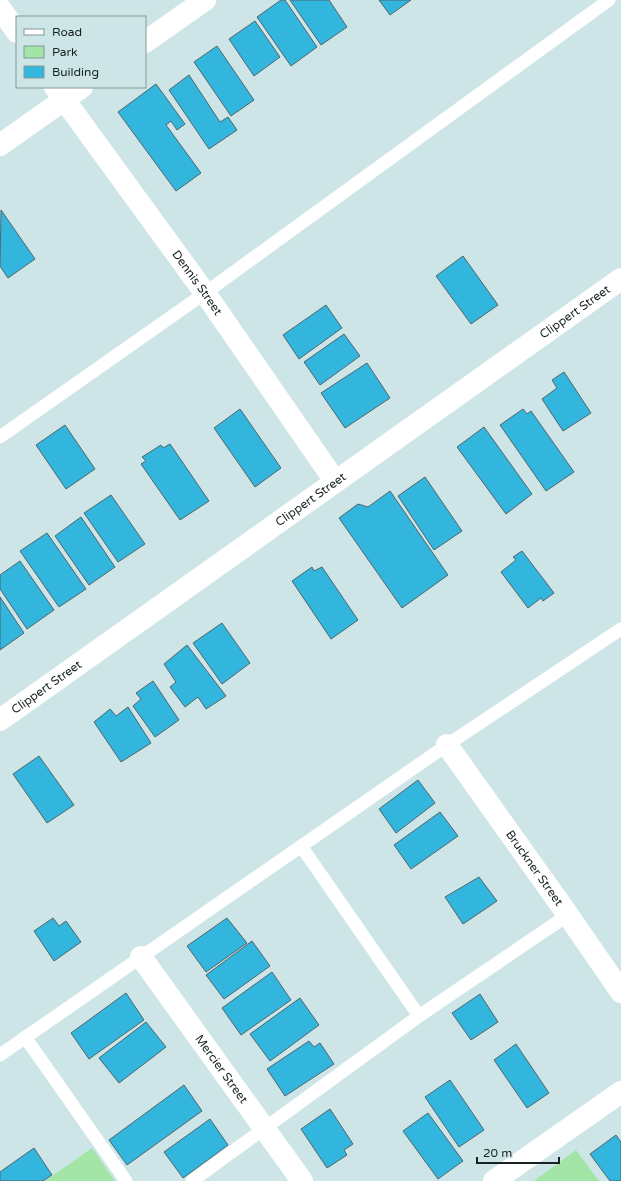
<svg xmlns="http://www.w3.org/2000/svg" width="621" height="1181" font-family="'Varela Round',sans-serif">
	<style>
		.green { fill: #a3e5a6 }
		.building { fill: #32b6dd; stroke: #51656c }
		.lines { fill: none; stroke-linecap: round; stroke-linejoin: round }
		.lane { stroke: #fff; stroke-width: 13 }
		.street { stroke: #fff; stroke-width: 22 }
		.labels { text-anchor: middle; dominant-baseline: central; stroke-width: 4; stroke-linejoin: round; paint-order: stroke }
		.street-label { font-size: 12px; fill: #182222; stroke: #cde5e6 }
	</style>
	<rect width="100%" height="100%" fill="#cde5e6"/>
	<!-- green -->
	<g class="green">
		<path d="M92,1148L115,1181H45Z"/>
		<path d="M576,1150L599,1181H534Z"/>
	</g>
	<!-- building -->
	<g class="building">
		<path d="M281,0H285L317,47L291,66L257,17Z"/>
		<path d="M290,0H329L347,27L321,45Z"/>
		<path d="M379,0H411L390,15Z"/>
		<path d="M255,21L280,57L254,76L229,39Z"/>
		<path d="M217,46L254,100L231,116L194,62Z"/>
		<path d="M189,75L220,122L228,117L237,130L209,149L169,90Z"/>
		<path d="M156,84L185,124L177,130L171,121L166,125L201,173L176,191L118,112Z"/>
		<path d="M1,210L35,259L8,278L0,266Z"/>
		<path d="M463,256L498,305L471,324L436,276Z"/>
		<path d="M326,305L342,328L299,359L283,335Z"/>
		<path d="M344,334L360,356L320,385L304,362Z"/>
		<path d="M367,363L390,398L345,428L321,393Z"/>
		<path d="M564,372L591,413L563,431L542,399L557,388L552,380Z"/>
		<path d="M240,409L281,468L255,487L214,428Z"/>
		<path d="M523,409L527,414L531,411L574,472L546,491L500,425Z"/>
		<path d="M65,425L95,469L66,489L36,445Z"/>
		<path d="M484,427L532,494L506,514L457,447Z"/>
		<path d="M170,444L209,501L180,520L141,464L146,461L142,457L161,445L163,448Z"/>
		<path d="M425,477L462,531L434,550L398,496Z"/>
		<path d="M390,491L448,575L402,608L339,518L358,504L368,507Z"/>
		<path d="M111,495L145,544L118,562L84,513Z"/>
		<path d="M81,517L115,567L89,585L55,536Z"/>
		<path d="M47,533L86,589L59,607L20,551Z"/>
		<path d="M522,551L554,593L543,601L541,598L528,608L501,572L516,560L513,557Z"/>
		<path d="M20,561L54,610L27,629L0,589V575Z"/>
		<path d="M312,567L314,571L322,567L358,620L331,639L292,581Z"/>
		<path d="M0,597L24,633L0,650Z"/>
		<path d="M222,623L250,663L222,684L193,643Z"/>
		<path d="M187,645L226,696L206,709L198,697L185,707L170,687L176,682L164,664Z"/>
		<path d="M153,681L179,720L155,737L133,706L141,699L136,693Z"/>
		<path d="M128,707L151,743L121,762L94,722L110,709L116,716Z"/>
		<path d="M39,756L74,805L47,823L13,774Z"/>
		<path d="M418,780L435,803L396,833L379,809Z"/>
		<path d="M440,812L458,836L411,869L394,845Z"/>
		<path d="M479,877L497,901L463,924L445,897Z"/>
		<path d="M53,918L59,926L66,921L81,942L54,961L34,931Z"/>
		<path d="M227,918L247,943L206,972L187,946Z"/>
		<path d="M252,941L270,966L224,999L206,975Z"/>
		<path d="M272,972L291,1000L241,1035L222,1008Z"/>
		<path d="M126,993L144,1020L89,1059L71,1033Z"/>
		<path d="M480,994L498,1022L471,1040L452,1013Z"/>
		<path d="M300,998L319,1025L270,1061L250,1034Z"/>
		<path d="M146,1022L166,1047L119,1083L99,1058Z"/>
		<path d="M309,1041L314,1047L320,1043L334,1064L285,1096L267,1069Z"/>
		<path d="M516,1044L549,1093L527,1108L494,1060Z"/>
		<path d="M450,1080L484,1130L459,1147L425,1097Z"/>
		<path d="M184,1085L202,1111L127,1165L109,1140Z"/>
		<path d="M330,1109L353,1144L344,1150L347,1155L327,1168L301,1129Z"/>
		<path d="M428,1113L463,1161L438,1179L403,1131Z"/>
		<path d="M210,1119L228,1145L183,1178L164,1152Z"/>
		<path d="M616,1135L621,1142V1181H610L590,1154Z"/>
		<path d="M34,1148L52,1175L43,1181H0V1172Z"/>
	</g>
	<g class="lines">
		<!-- lane -->
		<g class="lane">
			<path d="M0,437L205,293L609,0"/>
			<path d="M301,846L419,1016"/>
			<path d="M25,1037L126,1181"/>
			<path d="M0,1055L447,745L621,629"/>
			<path d="M192,1181L419,1016L568,915"/>
		</g>
		<!-- street -->
		<g class="street">
			<path d="M0,8L17,32"/>
			<path d="M145,42L205,0"/>
			<path id="s1" d="M55,87L205,293L335,481"/>
			<path d="M0,145L82,87"/>
			<path id="s2" d="M0,720L621,279"/>
			<path id="s3" d="M447,745L568,915L621,992"/>
			<path id="s4" d="M141,957L302,1181"/>
			<path d="M494,1181L621,1092"/>
		</g>
	</g>
	<g class="labels">
		<!-- street labels -->
		<g class="street-label">
			<text stroke="none"><textPath href="#s1" startOffset="242">Dennis Street</textPath></text>
			<text stroke="none"><textPath href="#s2" startOffset="705">Clippert Street</textPath></text>
			<text stroke="none"><textPath href="#s2" startOffset="381">Clippert Street</textPath></text>
			<text stroke="none"><textPath href="#s2" startOffset="57">Clippert Street</textPath></text>
			<text stroke="none"><textPath href="#s3" startOffset="151">Bruckner Street</textPath></text>
			<text stroke="none"><textPath href="#s4" startOffset="138">Mercier Street</textPath></text>
		</g>
	</g>
	<!-- legend -->
	<rect x="16" y="16" width="130" height="72" fill="#cde5e6" stroke="#859798"/>
	<rect x="24" y="29" width="20" height="6" fill="#ffffff" stroke="#859798"/>
	<text x="52" y="36" font-size="12" fill="#182222">Road</text>
	<rect x="24" y="46" width="20" height="12" fill="#a3e5a6" stroke="#859798"/>
	<text x="52" y="56" font-size="12" fill="#182222">Park</text>
	<rect x="24" y="66" width="20" height="12" fill="#32b6dd" stroke="#859798"/>
	<text x="52" y="76" font-size="12" fill="#182222">Building</text>
	<!-- scale -->
	<path d="M477 1157v6h82v-6" fill="none" stroke="#182222" stroke-width="2"/>
	<text x="483" y="1157" font-size="12" fill="#182222" stroke="#cde5e6" stroke-width="3" paint-order="stroke">20 m</text>
</svg>
